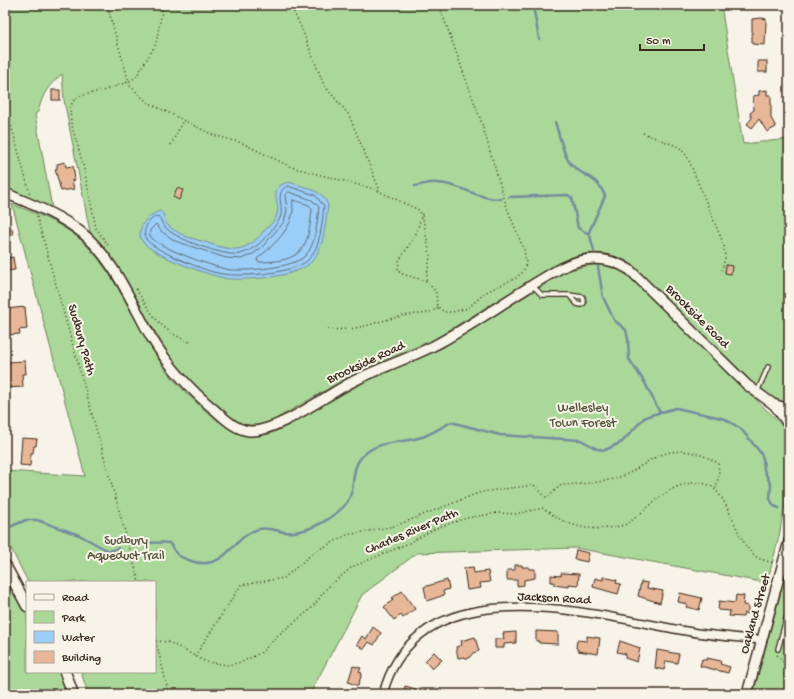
<svg xmlns="http://www.w3.org/2000/svg" width="794" height="699" font-family="'Gochi Hand',sans-serif">
	<style>
		.green { fill: #a9d898; stroke: #72815b }
		.water { fill: #9acdf7; stroke: #748ca0 }
		.lines { fill: none; stroke-linecap: round; stroke-linejoin: round }
		.shore { stroke: #616b75; stroke-width: 1 }
		.stream { stroke: #748ca0; stroke-width: 2.5 }
		.building { fill: #e7b798; stroke: #3b2a1e }
		.service-casing { stroke: #3b2a1e; stroke-width: 6 }
		.minor-casing { stroke: #3b2a1e; stroke-width: 10 }
		.tertiary-casing { stroke: #3b2a1e; stroke-width: 12 }
		.secondary-casing { stroke: #3b2a1e; stroke-width: 13 }
		.path { stroke: #3b2a1e; stroke-width: 1.5; stroke-dasharray: 1 3; stroke-linecap: butt }
		.service { stroke: #f7f3e8; stroke-width: 3.5 }
		.minor { stroke: #f7f3e8; stroke-width: 7 }
		.tertiary { stroke: #f7f3e8; stroke-width: 9 }
		.secondary { stroke: #f7f3e8; stroke-width: 10 }
		.labels { text-anchor: middle; dominant-baseline: central; stroke-width: 4; stroke-linejoin: round; paint-order: stroke }
		.street-label { font-size: 13px; fill: #3b2a1e; stroke: #f7f3e8 }
		.park-label { font-size: 13px; fill: #56563c; stroke: #f7f3e8 }
	</style>
	<rect width="100%" height="100%" fill="#f7f3e8"/>
	<filter id="ink" filterUnits="userSpaceOnUse"><feTurbulence type="fractalNoise" baseFrequency=".025" numOctaves="2"/><feDisplacementMap in="SourceGraphic" scale="8" xChannelSelector="R" yChannelSelector="G"/><feConvolveMatrix kernelMatrix="1 2 1 2 8 2 1 2 1" color-interpolation-filters="sRGB"/></filter>
	<g filter="url(#ink)">
		<!-- green -->
		<g class="green">
			<path d="M5,5H721L743,144L789,139V402L776,401L752,382L633,266C609,249 584,251 558,263L435,339L357,372L274,420L257,425H246L238,422L197,389L179,370L164,347L114,262L90,232L64,100L62,74C47,87 43,93 38,112L35,114L52,208L5,188Z"/>
			<path d="M12,204C39,215 68,225 88,247C119,279 134,323 159,360C172,381 190,397 208,413C229,430 247,443 274,432L363,383L440,349L563,273C587,263 608,261 629,277L777,420L789,436V478L779,537L767,583L576,548L417,553L362,595L313,688L312,694H88L81,672H155V582H28L5,537V471L85,476Z"/>
			<path d="M789,562V694H753Z"/>
			<path d="M5,568L27,607V672H66L74,694H5Z"/>
		</g>
		<!-- water -->
		<path class="water" d="M288,182C301,186 325,190 328,206C325,223 325,247 312,261C299,277 251,280 231,279C214,278 151,255 142,241C135,228 149,214 160,211C165,214 163,219 167,224C169,227 173,229 176,231C184,237 195,239 205,242C232,251 244,255 264,231C268,227 273,223 276,217C283,203 265,189 288,182Z"/>
		<g class="lines">
			<!-- shore -->
			<g class="shore">
				<path d="M288,186L315,195L324,206C322,222 321,248 308,260C293,274 237,278 217,273C203,270 153,250 146,239C143,234 145,227 149,222C151,219 154,217 158,216C161,219 161,223 164,226C172,238 225,257 240,254C247,252 254,248 259,244C266,237 276,226 280,218C285,206 273,192 288,186Z"/>
				<path d="M289,192L312,200L319,207C317,222 316,245 305,256C293,268 248,271 231,270C218,269 156,247 150,236C149,234 150,232 150,230L156,224L161,231L175,241L226,258L241,259L253,254L262,247L284,222L287,210L285,195Z"/>
				<path d="M293,200L309,205L312,209C308,250 302,262 258,262L257,259C270,248 288,233 292,216C294,210 292,205 293,200Z"/>
			</g>
			<!-- stream -->
			<g class="stream">
				<path d="M533,5L539,39"/>
				<path d="M555,122C559,133 563,155 570,163C583,178 596,174 605,196L589,232L594,251"/>
				<path d="M415,186C422,185 429,182 437,183C459,183 478,200 501,199"/>
				<path d="M509,197L568,195L572,198L578,228L589,234"/>
				<path d="M598,267L603,297L614,320L626,330L628,339L629,359L645,383L660,413"/>
				<path d="M5,529L26,520H37L79,535L105,549L110,551L118,548"/>
				<path d="M132,544C134,543 166,542 169,543C173,547 174,552 178,555C183,559 189,560 195,562C227,570 232,536 259,529C268,527 276,531 285,532C306,534 328,521 342,508C361,491 345,468 367,452C383,440 403,443 422,437C429,435 444,426 451,422L500,435L581,440L597,449L605,450L622,442L644,418L651,415L676,408L717,417L725,419L741,429L760,452L763,458L764,470L771,485L770,499L774,506L779,508"/>
			</g>
		</g>
		<!-- building -->
		<g class="building">
			<path d="M762,18L766,19V22L765,45L752,44V19Z"/>
			<rect x="758" y="61" width="9" height="11"/>
			<rect x="52" y="90" width="8" height="10"/>
			<path d="M767,90V95H771V118L776,127L767,132L759,119L752,128L747,124L752,118L750,113L754,110L753,96L759,95V91Z"/>
			<path d="M65,162L66,167L73,166L75,180H72L74,189L61,191L55,169H57V164Z"/>
			<path d="M177,188L183,190L179,200L173,197Z"/>
			<path d="M12,228L13,235L5,237V229Z"/>
			<path d="M13,257L15,270L5,271V259Z"/>
			<path d="M726,265L732,266L731,274L725,273Z"/>
			<path d="M25,307L27,329L19,330L20,334L5,335V309Z"/>
			<path d="M25,361L26,374H22L23,387L6,388L8,362Z"/>
			<path d="M22,438L37,439L36,446H34L33,453H31L30,466L20,465Z"/>
			<path d="M576,550L589,553L587,562L574,559Z"/>
			<path d="M515,565H522V567H529V569H535V578L524,580V585L517,586V580H507V570H515Z"/>
			<path d="M473,567L474,573L488,571L490,582L480,583L481,588L467,590L464,568Z"/>
			<path d="M561,573L579,574L578,585L569,584V587L554,585V582H551V575L561,576Z"/>
			<path d="M603,577L617,580L616,583L621,584L618,594L593,587L595,578L603,580Z"/>
			<path d="M447,580L449,589L443,591L444,595L427,601L424,587Z"/>
			<path d="M641,582L648,583L647,588L663,591L660,603L638,596Z"/>
			<path d="M402,591L415,609L403,618L401,615L394,620L384,607L393,600L392,598Z"/>
			<path d="M680,593L702,598L699,610L686,607L687,604L678,602Z"/>
			<path d="M736,595L744,596L743,605L748,606V614L744,613L743,617L729,616L730,611L718,610L719,601L735,603Z"/>
			<path d="M373,627L381,633L374,645L369,642L364,649L357,644L362,636L366,639Z"/>
			<path d="M536,631L558,632V644L539,643V641H536Z"/>
			<path d="M516,632V643L504,644V648H495V639H504L503,633Z"/>
			<path d="M587,636L600,638L598,654L578,651V649L576,648L577,640L587,641Z"/>
			<path d="M475,637L479,651L473,653L468,659L464,657L458,658L456,647L462,645L461,641Z"/>
			<path d="M620,641L640,648L637,662L625,658L626,654L617,652Z"/>
			<path d="M657,650L679,654L677,663L666,661L664,670L655,668Z"/>
			<path d="M434,652L442,660L432,669L425,661Z"/>
			<path d="M707,658L721,661L720,664L730,667L728,673L700,666L702,659L707,660Z"/>
			<path d="M353,666L361,668L359,672L362,673L358,686L348,682Z"/>
			<path d="M405,686L426,692L425,694H403Z"/>
		</g>
		<g class="lines">
			<!-- service casing -->
			<g class="service-casing">
				<g id="service">
					<path d="M533,286L542,295H569L577,304L581,305L584,303L583,297L569,295"/>
					<path d="M757,392L768,367"/>
					<path d="M778,649L789,608"/>
				</g>
			</g>
			<!-- minor casing -->
			<g class="minor-casing">
				<path id="minor" d="M383,694C418,563 593,615 686,631C711,636 736,637 761,640"/>
			</g>
			<!-- tertiary casing -->
			<g class="tertiary-casing">
				<g id="tertiary">
					<path d="M5,193C31,204 58,214 81,232C113,257 131,302 151,337C169,367 189,389 216,411C225,419 235,429 249,431C276,433 325,396 350,383C378,368 409,359 437,344C480,321 519,291 561,268C584,256 607,255 630,270L747,385L773,404L789,409"/>
					<path d="M775,406L789,425"/>
					<path d="M747,694L789,541"/>
				</g>
			</g>
			<!-- secondary casing -->
			<g class="secondary-casing">
				<g id="secondary">
					<path d="M5,565L27,606"/>
					<path d="M65,672L73,694"/>
				</g>
			</g>
			<!-- path -->
			<g class="path">
				<path d="M107,5L130,86L147,102L213,135L242,143L291,167L374,189L419,210L423,218L430,256L426,281"/>
				<path d="M290,5L301,27L324,85L349,115L380,191"/>
				<path d="M5,103L30,194"/>
				<path d="M643,133L679,147L687,156L724,245L725,258L722,270"/>
				<path d="M171,145L183,120"/>
				<path d="M422,214L416,234L399,261L398,271L402,274L426,281L436,292L437,306L440,309L445,312H452L468,308L486,292L516,278L523,272L526,263L524,250L507,208L481,121L439,5"/>
				<path d="M37,217L139,582"/>
				<path d="M108,245L96,228L83,164L71,123L70,107L74,100L80,96L105,90L128,82L136,77L156,44L163,5"/>
				<path d="M136,289C152,314 160,331 190,342"/>
				<path d="M328,329C359,332 375,321 403,316C414,313 430,316 438,307"/>
				<path d="M155,638L169,694"/>
				<path d="M156,641L169,642L206,662L228,665L242,662L262,652L277,636L311,609L327,588L352,567L409,543L436,528L467,518L498,513L515,514L543,508C565,525 585,532 614,527C618,526 624,526 628,523C653,506 672,477 706,484C727,489 736,541 754,555C759,560 768,561 774,563"/>
				<path d="M789,653V661"/>
				<path d="M777,655L784,662L789,663"/>
				<path d="M195,656L241,585L284,578L314,552L347,535L395,526L481,492L534,485L547,498L561,485C582,484 605,483 625,475C635,471 644,463 654,458C678,446 696,451 718,463L719,474L716,488"/>
				<path d="M786,662L784,675L789,686"/>
				<path d="M786,694L789,687"/>
			</g>
			<!-- service -->
			<use href="#service" class="service"/>
			<!-- minor -->
			<use href="#minor" class="minor"/>
			<!-- tertiary -->
			<use href="#tertiary" class="tertiary"/>
			<!-- secondary -->
			<use href="#secondary" class="secondary"/>
		</g>
	</g>
	<g class="labels">
		<!-- street labels -->
		<g class="street-label">
			<text transform="translate(697 317) rotate(45)">Brookside Road</text>
			<text transform="translate(81 340) rotate(74)">Sudbury Path</text>
			<text transform="translate(366 363) rotate(-25)">Brookside Road</text>
			<text transform="translate(412 532) rotate(-23)">Charles River Path</text>
			<text transform="translate(554 599) rotate(3)">Jackson Road</text>
			<text transform="translate(756 614) rotate(-74)">Oakland Street</text>
		</g>
		<!-- park labels -->
		<g class="park-label">
			<text x="583" y="408">Wellesley<tspan x="583" dy="15">Town Forest</tspan></text>
			<text x="126" y="541">Sudbury<tspan x="126" dy="15">Aqueduct Trail</tspan></text>
		</g>
	</g>
	<!-- margin -->
	<rect width="794" height="699" fill="none" stroke="#f7f3e8" stroke-width="20"/>
	<rect x="10" y="10" width="774" height="679" fill="none" stroke="#3b2a1e" stroke-width="1.5" filter="url(#ink)"/>
	<!-- legend -->
	<rect x="26" y="581" width="130" height="92" fill="#f7f3e8" stroke="#aca397"/>
	<rect x="34" y="594" width="20" height="6" fill="#f7f3e8" stroke="#aca397"/>
	<text x="62" y="601" font-size="12" fill="#3b2a1e">Road</text>
	<rect x="34" y="611" width="20" height="12" fill="#a9d898" stroke="#aca397"/>
	<text x="62" y="621" font-size="12" fill="#3b2a1e">Park</text>
	<rect x="34" y="631" width="20" height="12" fill="#9acdf7" stroke="#aca397"/>
	<text x="62" y="641" font-size="12" fill="#3b2a1e">Water</text>
	<rect x="34" y="651" width="20" height="12" fill="#e7b798" stroke="#aca397"/>
	<text x="62" y="661" font-size="12" fill="#3b2a1e">Building</text>
	<!-- scale -->
	<path d="M640 44v6h64v-6" fill="none" stroke="#3b2a1e" stroke-width="2"/>
	<text x="646" y="44" font-size="12" fill="#3b2a1e" stroke="#f7f3e8" stroke-width="3" paint-order="stroke">50 m</text>
</svg>
